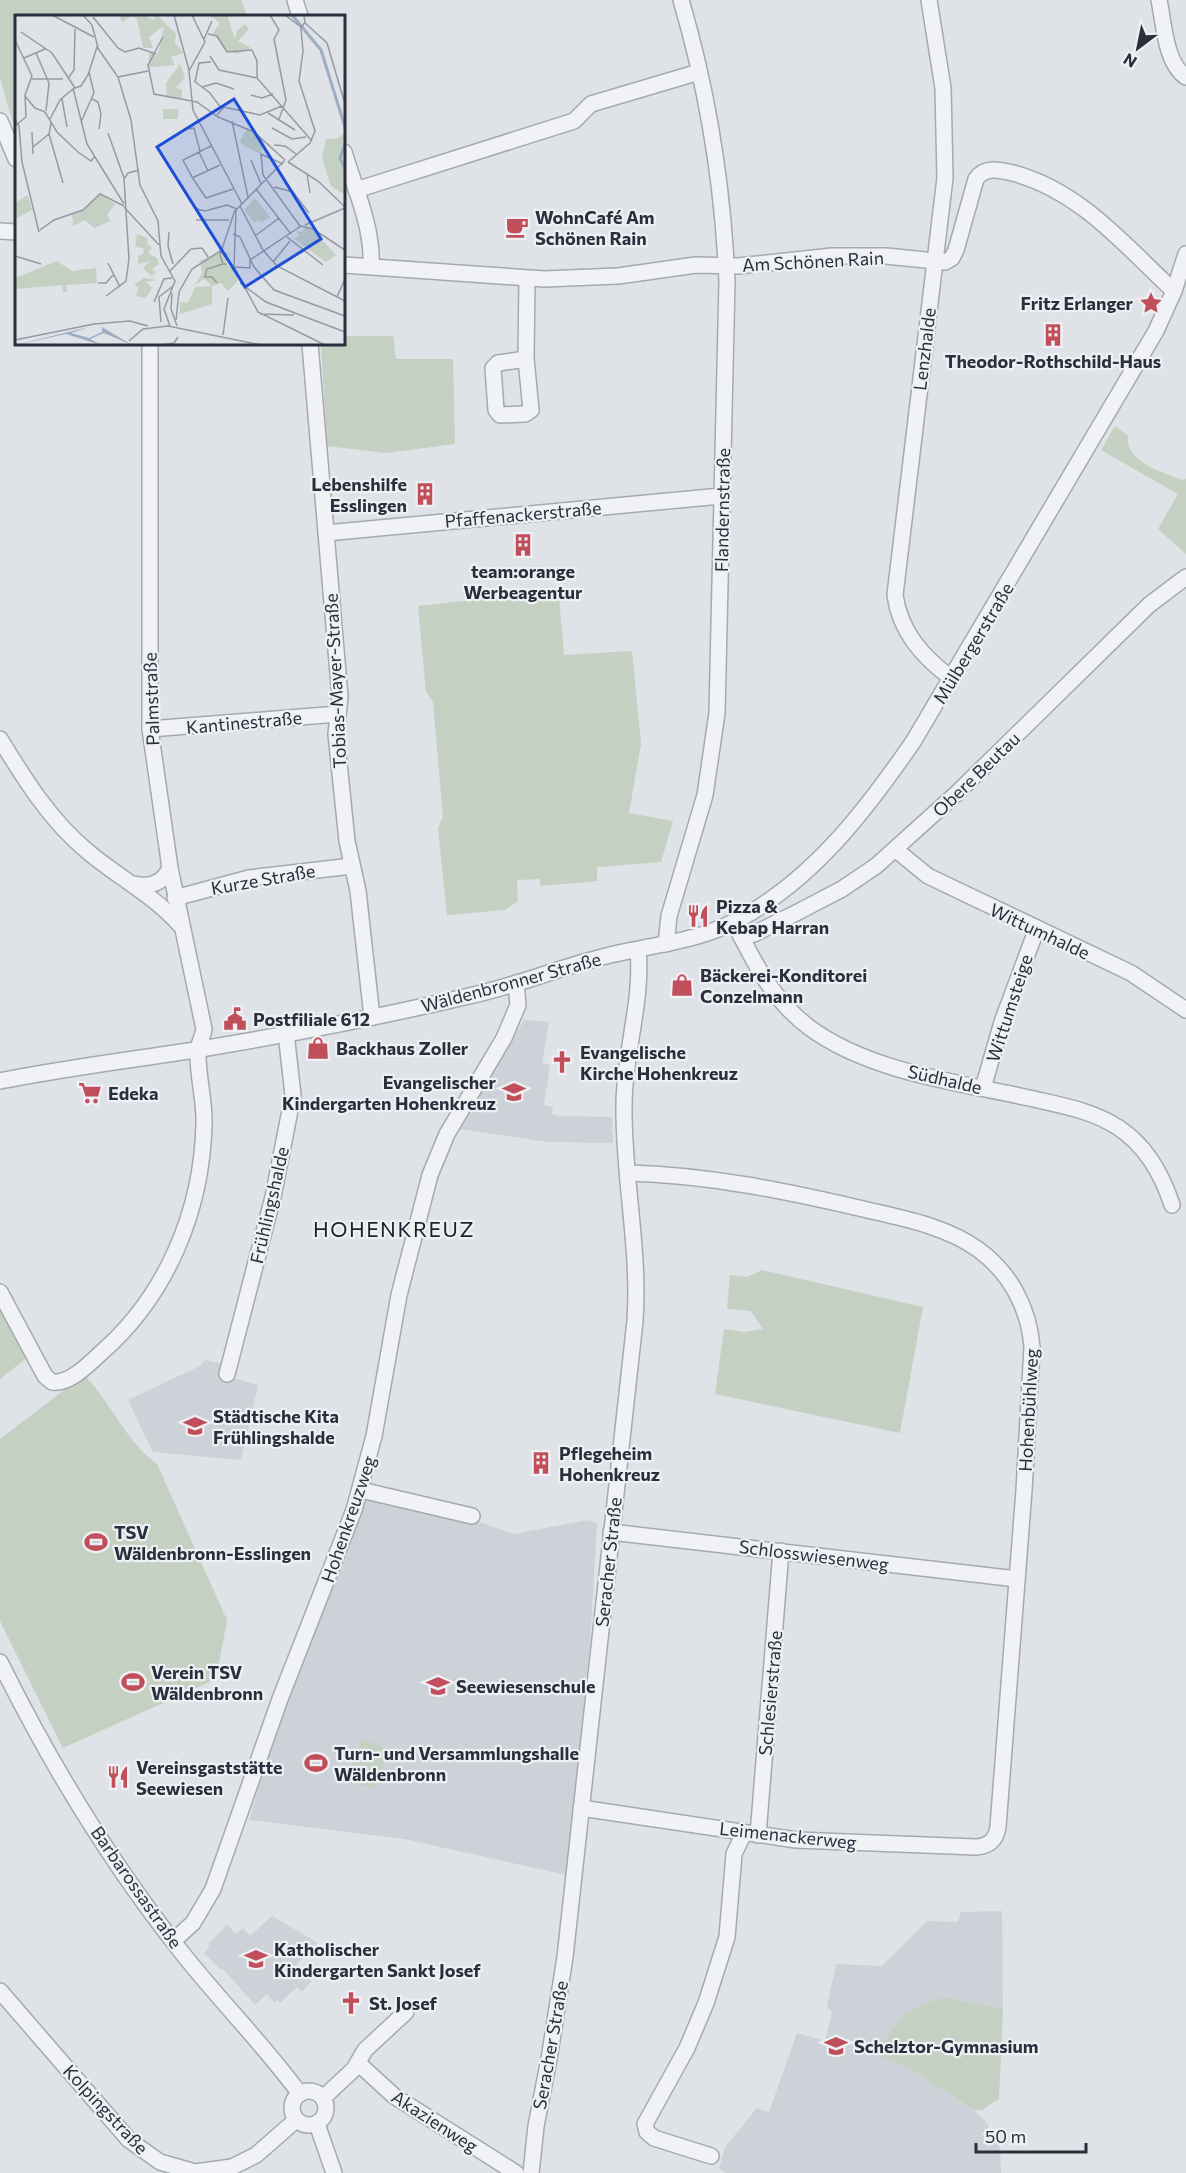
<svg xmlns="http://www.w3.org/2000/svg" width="1186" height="2173" font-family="Commissioner,sans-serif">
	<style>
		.built { fill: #cdd1d8 }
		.green { fill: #c4d0c1 }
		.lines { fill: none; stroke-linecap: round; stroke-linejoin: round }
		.minor-casing { stroke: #a5a9b0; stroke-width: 18 }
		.minor { stroke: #f1f2f5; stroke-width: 15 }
		.labels { text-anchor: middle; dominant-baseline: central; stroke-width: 4.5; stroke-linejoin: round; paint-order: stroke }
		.poi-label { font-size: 18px; font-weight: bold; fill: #292f3c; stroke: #eef0f4; text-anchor: start }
		.street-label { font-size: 18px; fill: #292f3c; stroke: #eef0f4 }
		.quarter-label { font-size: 21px; letter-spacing: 1.5px; fill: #1b212d; stroke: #eef0f4 }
		.inset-river { fill: none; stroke: #9daec4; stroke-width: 3 }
		.inset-road { fill: none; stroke: #969aa3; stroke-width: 1.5 }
		.view { fill: #1d4ed8; fill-opacity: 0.15; stroke: #1d4ed8; stroke-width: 3 }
		.inset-edge { fill: none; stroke: #292f3c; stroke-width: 3 }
	</style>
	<rect width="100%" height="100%" fill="#dfe2e7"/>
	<!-- built -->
	<g class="built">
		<path d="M524,1020L549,1022L542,1063L550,1065L544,1105L553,1107L552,1114L559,1116L612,1117L613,1143L548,1142L460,1129Z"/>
		<path d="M205,1360L223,1364L220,1374L258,1385L241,1460L153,1452L128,1400L200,1366Z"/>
		<path d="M368,1498L474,1520L514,1534L588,1520L597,1523L590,1643L566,1875L404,1839L249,1820L279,1717L364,1501Z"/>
		<path d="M1002,1911L1003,2009L943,1997L904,2013L877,2051L883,2057L914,2071L974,2110L987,2123L1000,2149L1001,2173H726L719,2169L725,2147L757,2108L769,2112L797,2033L825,2041L832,2012L827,2006L836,1964L882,1966L927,1921L958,1922L961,1912Z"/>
		<path d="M272,1916L318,1943L297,1964L312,1981L302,1992L297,1987L280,2003L277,2000L274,2002L267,1994L255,2005L223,1969L221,1970L204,1953L210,1947L208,1944L227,1925L236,1934L243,1928L250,1936Z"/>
	</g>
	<!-- green -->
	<g class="green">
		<path d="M0,0H241L247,16H16V133L0,78Z"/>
		<path d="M344,336H393L396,359H453L455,444L386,453L327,446L321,344H344Z"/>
		<path d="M1115,426L1128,436C1124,462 1165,473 1184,481L1186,478V554L1158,529L1178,494L1101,450Z"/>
		<path d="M559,597L564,655L632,651L641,744L629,813L673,821L661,862L597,867V881L540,886V879L517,880L518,901L505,910L447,915L438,828L443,817L433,702L426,691L418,606L491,598L509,600Z"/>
		<path d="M762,1270L923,1307L900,1433L715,1394L724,1329L745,1332L763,1329L751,1311L727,1309L730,1275L747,1277Z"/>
		<path d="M0,1307L28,1357L0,1379Z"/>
		<path d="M84,1375C111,1402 126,1442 157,1464L227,1620L216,1679L63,1748L0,1621V1439Z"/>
		<path d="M362,1739L389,1749L374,1789L347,1780Z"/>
		<path d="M943,1997L1003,2009L999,2099L982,2110H974L914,2071L883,2057L877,2051L904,2013Z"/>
	</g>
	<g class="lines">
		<!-- minor casing -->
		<g class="minor-casing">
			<g id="minor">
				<path d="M295,0L300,16"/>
				<path d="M929,0L943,88L945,178L895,595C900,632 923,657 951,678"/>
				<path d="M1159,0C1164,23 1165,63 1186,77"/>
				<path d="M0,121L16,159"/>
				<path d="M344,152C355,189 373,227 371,266"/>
				<path d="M356,190L574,121L591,104L699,72"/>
				<path d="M0,231L16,232"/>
				<path d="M344,265L544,279L618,276L696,265L738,266L832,256H886L945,262L952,258L956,250L976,179C985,166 1000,170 1013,173C1081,191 1125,246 1174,291"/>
				<path d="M310,344L340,697L336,734L347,841L358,891L372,1017"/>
				<path d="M526,359L498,363L493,368L496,410L500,415L525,414L531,410L526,359L527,279"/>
				<path d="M326,533L721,496"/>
				<path d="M150,729L338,714"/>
				<path d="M0,739C25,780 50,820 87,851C119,878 152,894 180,925"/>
				<path d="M896,850L928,876L1131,973L1186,1010"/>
				<path d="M134,884C150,888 163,883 170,868"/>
				<path d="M175,898L249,878L352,866"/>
				<path d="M738,930C756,967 776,1003 810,1028C870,1072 957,1082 1029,1098C1059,1105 1092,1110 1119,1128C1146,1146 1162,1174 1172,1205"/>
				<path d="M741,937L754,934L798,912L842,889L876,866L957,793L1149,605L1186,577"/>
				<path d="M666,944L669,916L705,795L717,713L727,282C723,186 708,92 681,0"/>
				<path d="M0,1081C65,1068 130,1060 195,1050C287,1035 379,1017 469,996C512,987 553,970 595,959C651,943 698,945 750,913C819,872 868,807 913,742L1156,331L1174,291L1186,254"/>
				<path d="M983,1088L1002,1022L1037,928"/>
				<path d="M0,1292L45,1376L52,1382C69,1385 90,1363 102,1352C167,1295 202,1210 204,1124C205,1100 197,1075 198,1051C198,1044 203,1037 204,1029L170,868L150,729V344"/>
				<path d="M227,1374L273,1197L293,1095L286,1033"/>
				<path d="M361,1490L472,1516"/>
				<path d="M611,1532L1017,1579"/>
				<path d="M0,1662C51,1765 112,1865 183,1954C221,2002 264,2045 300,2094"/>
				<path d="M581,1808L796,1840L976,1847C989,1846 996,1840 998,1827L1024,1490L1032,1347C1029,1308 1010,1273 979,1250C946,1226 902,1218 863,1209C786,1191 708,1175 628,1173"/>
				<path d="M758,1835L781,1551"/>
				<path d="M173,1941L193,1923L213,1889L280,1699L354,1510L374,1436L399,1295L430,1175L447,1134L504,1038L518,1005L516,983"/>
				<path d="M0,1991L129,2140L160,2162L195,2172L232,2167L256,2155L296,2120"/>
				<path d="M358,2063L394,2096L516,2173"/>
				<circle cx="309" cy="2108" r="17"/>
				<path d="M323,2098L354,2069L365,2050L406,2012"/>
				<path d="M317,2124L334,2173"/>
				<path d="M711,2156L654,2138L647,2132L645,2124L687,2048L706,2003L727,1937L734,1854L744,1833"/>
				<path d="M531,2173L536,2126L549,2059L565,1957L635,1321C640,1248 623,1177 624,1105C624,1053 643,1001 638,950"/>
			</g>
		</g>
		<!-- minor -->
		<use href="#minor" class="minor"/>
	</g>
	<!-- icons -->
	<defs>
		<g id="cafe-bare" transform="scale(1.8)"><path d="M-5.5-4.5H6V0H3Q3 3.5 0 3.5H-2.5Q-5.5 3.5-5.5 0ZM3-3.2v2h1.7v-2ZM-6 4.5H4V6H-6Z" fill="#c14f5b" stroke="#eef0f4" stroke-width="2.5" paint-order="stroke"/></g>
		<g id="sight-bare" transform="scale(1.8)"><path d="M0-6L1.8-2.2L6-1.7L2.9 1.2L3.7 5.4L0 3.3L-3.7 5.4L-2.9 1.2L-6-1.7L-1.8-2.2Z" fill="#c14f5b" stroke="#eef0f4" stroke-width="2.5" paint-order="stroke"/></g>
		<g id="building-bare" transform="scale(1.8)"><path d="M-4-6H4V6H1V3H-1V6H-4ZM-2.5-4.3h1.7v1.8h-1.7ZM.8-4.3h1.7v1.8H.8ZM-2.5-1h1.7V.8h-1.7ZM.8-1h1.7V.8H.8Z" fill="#c14f5b" stroke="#eef0f4" stroke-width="2.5" paint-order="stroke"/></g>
		<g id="restaurant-bare" transform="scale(1.8)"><path d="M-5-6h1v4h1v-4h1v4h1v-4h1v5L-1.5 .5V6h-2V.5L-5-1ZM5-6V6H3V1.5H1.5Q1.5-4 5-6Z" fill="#c14f5b" stroke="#eef0f4" stroke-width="2.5" paint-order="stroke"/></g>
		<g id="shop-bare" transform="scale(1.8)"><path d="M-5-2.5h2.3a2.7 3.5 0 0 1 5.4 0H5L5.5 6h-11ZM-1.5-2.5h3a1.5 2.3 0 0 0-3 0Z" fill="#c14f5b" stroke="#eef0f4" stroke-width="2.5" paint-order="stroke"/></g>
		<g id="civic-bare" transform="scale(1.8)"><path d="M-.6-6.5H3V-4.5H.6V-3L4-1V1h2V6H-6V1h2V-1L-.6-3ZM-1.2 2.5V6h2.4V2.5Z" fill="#c14f5b" stroke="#eef0f4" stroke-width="2.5" paint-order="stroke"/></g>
		<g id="church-bare" transform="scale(1.8)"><path d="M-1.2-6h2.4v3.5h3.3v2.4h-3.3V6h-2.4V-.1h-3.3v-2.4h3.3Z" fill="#c14f5b" stroke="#eef0f4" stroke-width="2.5" paint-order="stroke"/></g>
		<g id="school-bare" transform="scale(1.8)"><path d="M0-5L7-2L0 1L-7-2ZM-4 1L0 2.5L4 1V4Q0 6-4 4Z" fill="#c14f5b" stroke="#eef0f4" stroke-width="2.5" paint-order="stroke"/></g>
		<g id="supermarket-bare" transform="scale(1.8)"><path d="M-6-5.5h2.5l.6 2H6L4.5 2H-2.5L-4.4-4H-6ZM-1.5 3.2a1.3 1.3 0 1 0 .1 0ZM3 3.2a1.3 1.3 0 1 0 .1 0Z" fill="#c14f5b" stroke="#eef0f4" stroke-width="2.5" paint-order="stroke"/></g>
		<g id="stadium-bare" transform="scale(1.8)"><path d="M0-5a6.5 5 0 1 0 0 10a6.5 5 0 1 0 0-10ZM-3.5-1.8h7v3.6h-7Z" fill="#c14f5b" stroke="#eef0f4" stroke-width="2.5" paint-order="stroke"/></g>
	</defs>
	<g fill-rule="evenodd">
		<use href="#cafe-bare" x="517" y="227"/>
		<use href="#sight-bare" x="1151" y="303"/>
		<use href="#building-bare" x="1053" y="335"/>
		<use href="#building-bare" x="425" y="494"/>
		<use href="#building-bare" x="523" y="545"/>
		<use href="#restaurant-bare" x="698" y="916"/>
		<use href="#shop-bare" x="682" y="985"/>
		<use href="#civic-bare" x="235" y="1019"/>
		<use href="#shop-bare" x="318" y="1048"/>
		<use href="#church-bare" x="562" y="1062"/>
		<use href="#school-bare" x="514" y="1092"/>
		<use href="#supermarket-bare" x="90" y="1093"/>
		<use href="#school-bare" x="195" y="1426"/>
		<use href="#building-bare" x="541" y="1463"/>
		<use href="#stadium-bare" x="96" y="1542"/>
		<use href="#stadium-bare" x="133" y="1682"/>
		<use href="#school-bare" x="438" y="1686"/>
		<use href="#stadium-bare" x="316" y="1763"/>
		<use href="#restaurant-bare" x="118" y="1777"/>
		<use href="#school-bare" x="256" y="1959"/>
		<use href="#church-bare" x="351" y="2003"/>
		<use href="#school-bare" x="836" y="2046"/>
	</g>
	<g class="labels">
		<!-- poi labels -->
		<g class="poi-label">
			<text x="535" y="217">WohnCafé Am<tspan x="535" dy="21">Schönen Rain</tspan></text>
			<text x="1133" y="303" text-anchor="end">Fritz Erlanger</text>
			<text x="1053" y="361" text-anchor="middle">Theodor-Rothschild-Haus</text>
			<text x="407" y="484" text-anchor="end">Lebenshilfe<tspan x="407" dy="21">Esslingen</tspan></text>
			<text x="523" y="571" text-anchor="middle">team:orange<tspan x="523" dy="21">Werbeagentur</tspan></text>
			<text x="716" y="906">Pizza &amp;<tspan x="716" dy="21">Kebap Harran</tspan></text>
			<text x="700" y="975">Bäckerei-Konditorei<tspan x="700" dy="21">Conzelmann</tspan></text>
			<text x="253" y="1019">Postfiliale 612</text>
			<text x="336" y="1048">Backhaus Zoller</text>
			<text x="580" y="1052">Evangelische<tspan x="580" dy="21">Kirche Hohenkreuz</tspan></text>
			<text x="496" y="1082" text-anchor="end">Evangelischer<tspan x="496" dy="21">Kindergarten Hohenkreuz</tspan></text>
			<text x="108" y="1093">Edeka</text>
			<text x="213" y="1416">Städtische Kita<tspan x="213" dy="21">Frühlingshalde</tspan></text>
			<text x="559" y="1453">Pflegeheim<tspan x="559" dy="21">Hohenkreuz</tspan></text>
			<text x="114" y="1532">TSV<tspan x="114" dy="21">Wäldenbronn-Esslingen</tspan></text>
			<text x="151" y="1672">Verein TSV<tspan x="151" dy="21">Wäldenbronn</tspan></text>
			<text x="456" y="1686">Seewiesenschule</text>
			<text x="334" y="1753">Turn- und Versammlungshalle<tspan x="334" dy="21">Wäldenbronn</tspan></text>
			<text x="136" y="1767">Vereinsgaststätte<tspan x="136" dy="21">Seewiesen</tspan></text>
			<text x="274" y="1949">Katholischer<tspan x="274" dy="21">Kindergarten Sankt Josef</tspan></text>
			<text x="369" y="2003">St. Josef</text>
			<text x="854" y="2046">Schelztor-Gymnasium</text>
		</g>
		<!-- street labels -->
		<g class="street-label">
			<text transform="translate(813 261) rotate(-3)">Am Schönen Rain</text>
			<text transform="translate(924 349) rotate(-83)">Lenzhalde</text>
			<text transform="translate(722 510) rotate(-89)">Flandernstraße</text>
			<text transform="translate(523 514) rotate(-5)">Pfaffenackerstraße</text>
			<text transform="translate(973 643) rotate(-59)">Mülbergerstraße</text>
			<text transform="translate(335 681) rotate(-93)">Tobias-Mayer-Straße</text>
			<text transform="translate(151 699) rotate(-92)">Palmstraße</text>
			<text transform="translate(244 722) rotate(-5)">Kantinestraße</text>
			<text transform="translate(976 774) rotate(-44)">Obere Beutau</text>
			<text transform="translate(263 879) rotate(-10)">Kurze Straße</text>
			<text transform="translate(1040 931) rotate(25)">Wittumhalde</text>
			<text transform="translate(511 982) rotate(-15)">Wäldenbronner Straße</text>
			<text transform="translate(1009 1008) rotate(-72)">Wittumsteige</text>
			<text transform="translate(945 1079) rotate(13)">Südhalde</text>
			<text transform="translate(269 1205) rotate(-77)">Frühlingshalde</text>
			<text transform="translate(1028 1410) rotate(-87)">Hohenbühlweg</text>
			<text transform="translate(348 1519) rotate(-71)">Hohenkreuzweg</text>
			<text transform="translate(814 1555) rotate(7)">Schlosswiesenweg</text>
			<text transform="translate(608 1562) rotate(-84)">Seracher Straße</text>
			<text transform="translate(770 1693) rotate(-85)">Schlesierstraße</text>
			<text transform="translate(788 1835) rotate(6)">Leimenackerweg</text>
			<text transform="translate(137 1887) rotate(55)">Barbarossastraße</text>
			<text transform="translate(550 2045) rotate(-80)">Seracher Straße</text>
			<text transform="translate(106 2109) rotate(47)">Kolpingstraße</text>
			<text transform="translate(435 2121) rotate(33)">Akazienweg</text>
		</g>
		<!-- quarter labels -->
		<g class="quarter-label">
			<text x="394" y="1228">HOHENKREUZ</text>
		</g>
	</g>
	<!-- overview -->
	<g transform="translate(15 15)">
		<rect width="330" height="330" fill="#dfe2e7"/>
		<path d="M104,0H129L138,5L142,0L161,19L160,28L169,38L156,42L160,50L134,52V36L141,41L144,36L149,11L134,22L138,33H128L122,4L117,1L107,7ZM195,0H212L220,24L222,16L230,9L234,14L223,26L236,33L222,39L211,36L198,18L205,8ZM165,49L170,63L161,72L167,75V83H152L151,68ZM141,94H163V104H148V94ZM232,114L250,126L245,139L226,129L225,125ZM330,118V180L316,171L307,143L311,124L323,123ZM84,179L100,189L92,200L96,206L79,213L70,205L58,211L57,199L67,196ZM13,180L17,195L0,204V188ZM240,183L255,202L246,208L243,205L239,208L229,195ZM290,212L300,217L321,240L311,247L279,224L284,220L281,216L287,217ZM122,219L133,223L132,229L137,232L133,238L142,243L144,249L137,254L141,258L136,261L128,253L135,246L123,249V241L129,238L128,233L120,232ZM206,236L217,239L211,241V249L218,254L223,266L213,276L206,268L197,271L189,264L180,270L187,258L185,246ZM42,246L57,256L81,253L82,268L51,270L52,277H48L47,270L0,274V263ZM129,263L143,265L131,267L137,273L131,283L121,281L124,273L119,270ZM197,271V289L165,299V287L173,288L180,272Z" fill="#c4d0c1"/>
		<path d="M74,312L56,318L74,323L87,317V312L117,330L89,318L75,324L86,330L51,319L0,330Z" fill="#9daec4"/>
		<path class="inset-river" d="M277,0L306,35L330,112M330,129L325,143L330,154"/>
		<path class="inset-road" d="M37,0L79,22M68,0L77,10L83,32M159,0L174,55M177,0L190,27L174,56L178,95L227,189M255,0L264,15L259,24L271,85L264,104M270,0L286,12M289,0L290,8L312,28L330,89M78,2L103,33L110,37L124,33L141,39M6,17L37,38L60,73L66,71L73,60L82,32L103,62L116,105L125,170L143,206L146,241L160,266L149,294L155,311M193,19L202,21L212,37L237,35L242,46V63L297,126M148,22L133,50L139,79L182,87L203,102L239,117L270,145M189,24L197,6M0,25L17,61L10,80L11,102L0,111M21,38L34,68L31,96M195,41L204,55L242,63M9,43L30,34M54,62L59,55L60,14M103,62L133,56M17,64H48M179,66L195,78L206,93M180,67L184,48L196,47M187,72L201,68L219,74M58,73L72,129L109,189M236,80L247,83L258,79M10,81L20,93L30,97L42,117L63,137L76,146L80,141M47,84L52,112M77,84L83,87L86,99L84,114M253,98L280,115M202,100L209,92L245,100L267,91M35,104L45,85L59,73M0,105L4,111L7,147L24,217M217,106L233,182M66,107L79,78L74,57M36,108L34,119L48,168M257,113L277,124L291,122M174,114L179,113L185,136M17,117L18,139M93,118L109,163M259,130L270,131L281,139M196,131L168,145L177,162L191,183L218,174M18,132L34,119M184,137L193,156M236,145L246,169M270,145L221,195L219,252L243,297L310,330M273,147L295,128L300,116L284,66L288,36L286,13L290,7M273,147L303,166L330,192M268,149L246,139L248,160L285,211M292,159L295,178M177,163L205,150M259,172L278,177L294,198M241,174L276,219M225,191L248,235L262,251L330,286M109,192L144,230M182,194L190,196L212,190L222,194M181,205H214M290,210L330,193M25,215L39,205L68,195L85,179L109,191M154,217L153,231L158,249M218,219L225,222L239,252L259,275L330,301M240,221L264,203M272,222L308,250M0,241L26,249M258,247L275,226M93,248L105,272M212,249H208L205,240L220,195M219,252L235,253V245L286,211L298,214L330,235M155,256L176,234L187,233L193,242M83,268H91L98,260M202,268L197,262H190L192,254L208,249M225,268L251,287L330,317M157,278L156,294L162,311M91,281L111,266L114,244L109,164L113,158L124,155M322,282L330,264M139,287L149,264L157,263M245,299L279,300M161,305L164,277L177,254L207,235M146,307L144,282L158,271M208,320L213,283M0,325L79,309L115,306L133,311M114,326L128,314L153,311L246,330M147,330L159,328L163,322"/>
		<path class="view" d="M219,84L306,224L230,272L142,132Z"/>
		<rect width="330" height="330" class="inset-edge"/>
	</g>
	<!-- north arrow -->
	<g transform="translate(1138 48) rotate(212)" stroke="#eef0f4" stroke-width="4.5" paint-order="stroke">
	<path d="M0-4.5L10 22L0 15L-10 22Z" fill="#292f3c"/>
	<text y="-9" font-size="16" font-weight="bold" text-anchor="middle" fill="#292f3c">N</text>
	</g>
	<!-- scale -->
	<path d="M976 2143v9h110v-9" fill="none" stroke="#292f3c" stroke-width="3"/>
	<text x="985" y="2143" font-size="18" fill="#292f3c" stroke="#eef0f4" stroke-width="4.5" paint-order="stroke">50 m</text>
</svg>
